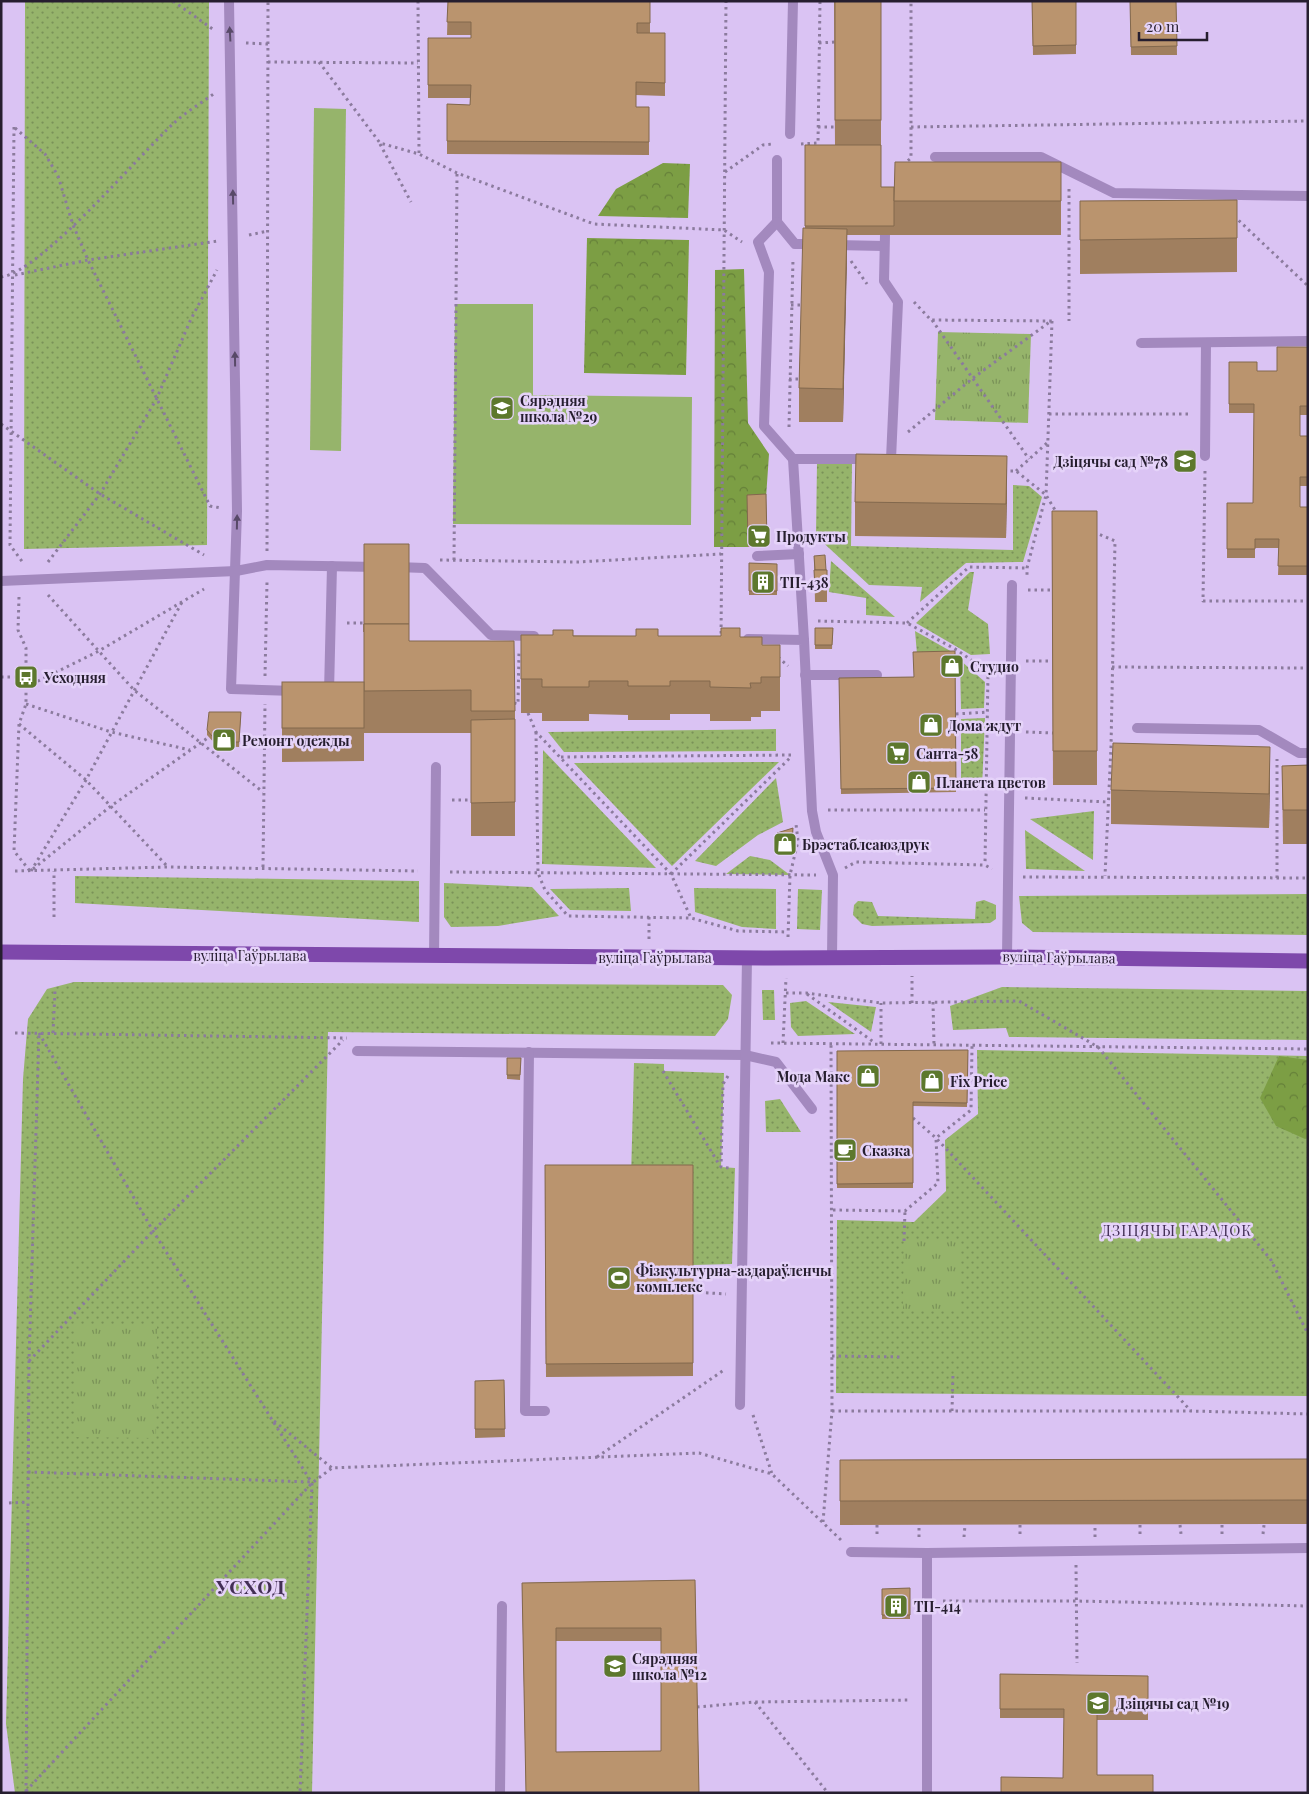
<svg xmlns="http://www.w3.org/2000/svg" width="1309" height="1794" font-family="'Playfair Display',serif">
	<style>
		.grass { fill: url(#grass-dots) }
		.forest { fill: url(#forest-crowns) }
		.park { fill: url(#park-tufts) }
		.garden { fill: #96b46b }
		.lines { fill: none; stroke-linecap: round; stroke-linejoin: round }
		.path { stroke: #8b7b9d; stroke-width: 3; stroke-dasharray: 2.5 4; stroke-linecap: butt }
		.lane { stroke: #a389be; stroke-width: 10 }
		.primary { stroke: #7e48ab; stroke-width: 15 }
		.wall { fill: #a07f5f; fill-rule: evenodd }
		.shaded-wall { fill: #82684d }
		.building { fill: #ba946e; stroke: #82684d; fill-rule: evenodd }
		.oneway { fill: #584968 }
		.labels { text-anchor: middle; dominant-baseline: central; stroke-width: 5; stroke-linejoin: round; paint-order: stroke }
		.poi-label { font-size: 14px; font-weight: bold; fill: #261e2f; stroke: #e5d3f9; text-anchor: start }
		.street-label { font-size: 14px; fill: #261e2f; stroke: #e5d3f9 }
		.neighbourhood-label { font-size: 15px; letter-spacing: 1px; fill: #432f56; stroke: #e5d3f9 }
		.district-label { font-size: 19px; font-weight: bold; letter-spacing: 1px; fill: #432f56; stroke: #e5d3f9 }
	</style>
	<defs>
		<pattern id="grass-dots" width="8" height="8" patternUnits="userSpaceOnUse" patternTransform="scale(1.25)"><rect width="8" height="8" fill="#96b46b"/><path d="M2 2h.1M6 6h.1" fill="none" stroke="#7a9258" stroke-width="1.8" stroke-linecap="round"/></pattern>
		<pattern id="forest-crowns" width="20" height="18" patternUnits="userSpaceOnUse" patternTransform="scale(1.25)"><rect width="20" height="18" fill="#7c9e44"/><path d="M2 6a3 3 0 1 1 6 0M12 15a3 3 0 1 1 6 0" fill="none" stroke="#658039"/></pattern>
		<pattern id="park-tufts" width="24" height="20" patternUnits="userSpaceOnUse" patternTransform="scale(1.25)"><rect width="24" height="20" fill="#96b46b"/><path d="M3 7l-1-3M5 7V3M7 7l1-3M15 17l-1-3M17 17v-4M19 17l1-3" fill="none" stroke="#7a9258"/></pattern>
	</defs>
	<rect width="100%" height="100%" fill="#dac3f3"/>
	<!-- grass -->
	<g class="grass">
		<path d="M25,1H209L207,545L24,549Z"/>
		<path d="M817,463H852L851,546L1013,550V485L1029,486L1042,497L1023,562L966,563L920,602L922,587L869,585L816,536Z"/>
		<path d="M831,561L895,617L866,615V598L829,592Z"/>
		<path d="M970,572H974L968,610L988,624L990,654L971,655L916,623Z"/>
		<path d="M915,631L954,653L917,654Z"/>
		<path d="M960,660L985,682L984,708L961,709Z"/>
		<path d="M985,718L982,788L961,787V719Z"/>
		<path d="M776,729V751L564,752L548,732Z"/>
		<path d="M543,750L656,868L542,864Z"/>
		<path d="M779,762L672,866L574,763Z"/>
		<path d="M776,778L783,822L758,835L716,866L695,861Z"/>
		<path d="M1094,811L1093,860L1030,819Z"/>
		<path d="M1025,830L1085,871L1026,869Z"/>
		<path d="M750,856L770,860L790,875L726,874Z"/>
		<path d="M75,876L419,881V922L75,903Z"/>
		<path d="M444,883L532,887L559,916L498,926L451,927L444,917Z"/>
		<path d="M629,888L631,911L570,910L550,889Z"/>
		<path d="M694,888L776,889V929L742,927L695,912Z"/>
		<path d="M798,889L822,890L820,930L797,929Z"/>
		<path d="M1308,894V935L1033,932L1022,923L1019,896Z"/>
		<path d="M984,900L996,905V919L990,923L872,926L862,924L853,915L854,905L858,901L872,902L878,916L975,919L976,902Z"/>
		<path d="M74,982L723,985L732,995L728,1019L715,1036L328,1032L312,1793H15L6,1724L23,1079L28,1019L47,989Z"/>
		<path d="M1002,987L1308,991V1040L1009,1037L1006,1028L953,1030L950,1006Z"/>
		<path d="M774,990L775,1020H763L762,990Z"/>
		<path d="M806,1001L855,1034L798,1036L791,1027L790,1003Z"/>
		<path d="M828,1002L876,1007L871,1032Z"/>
		<path d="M977,1050L1308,1056V1396L836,1393L837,1220L914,1222L946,1191L945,1140L978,1114Z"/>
		<path d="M634,1063L664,1064V1071L724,1073L721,1167L735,1168L732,1264L693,1265L631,1178Z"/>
		<path d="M780,1099L801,1132H766L765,1101Z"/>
	</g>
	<!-- forest -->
	<g class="forest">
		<path d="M663,163L690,164L688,218L598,216L616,189Z"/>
		<path d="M587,238L689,240L686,375L584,373Z"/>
		<path d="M744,269L748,423L769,454L766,498L748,547H714L715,270Z"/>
		<path d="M1279,1056L1308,1060V1138L1305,1139L1276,1126L1260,1098Z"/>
	</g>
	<!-- park -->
	<g class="park">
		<path d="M938,332L1031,334L1028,423L935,420Z"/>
		<path d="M904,1241H960V1311L903,1310Z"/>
		<path d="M75,1326H157L156,1438L74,1437Z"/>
	</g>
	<!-- garden -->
	<g class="garden">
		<path d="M314,108L346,109L341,451L310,450Z"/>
		<path d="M455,304H533V395L692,397L691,525L453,524Z"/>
	</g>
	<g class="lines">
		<!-- path -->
		<g class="path">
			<path d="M173,1L214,30"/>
			<path d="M418,1L419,154"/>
			<path d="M246,43L268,44"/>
			<path d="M819,43L835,42"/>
			<path d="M268,62L418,63"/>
			<path d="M319,62L380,143L419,154L457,173L594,224L724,230L742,242"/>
			<path d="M14,127L10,545L24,564"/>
			<path d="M818,127H835"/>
			<path d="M911,127L1308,121"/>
			<path d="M15,128L45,154L58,176L73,225L88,260L210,506L221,508"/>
			<path d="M380,144L411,202"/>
			<path d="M801,144L818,143L820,1"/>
			<path d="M903,165L911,158V1"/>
			<path d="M725,172L763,145L772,144"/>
			<path d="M1069,189V321"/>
			<path d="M1234,216L1308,286"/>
			<path d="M249,235L268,231"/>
			<path d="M851,261L867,284"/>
			<path d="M15,275L88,260L218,241"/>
			<path d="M1,277C40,273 140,154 174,123C186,112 201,103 215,93"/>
			<path d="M914,302L931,320L1052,321"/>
			<path d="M791,305H802"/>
			<path d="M932,320L1029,459"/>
			<path d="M1052,321L1046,495L1058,515"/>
			<path d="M789,379H800"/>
			<path d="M1049,414H1191"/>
			<path d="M1,424L100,494L204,555"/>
			<path d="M789,427L793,259"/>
			<path d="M908,432L973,378L1051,321"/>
			<path d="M1004,471H1016L1046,495L1027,568V576"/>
			<path d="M1016,471L1047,443"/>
			<path d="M1205,471L1203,601H1308"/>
			<path d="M1094,532L1115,541L1111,747L1105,876"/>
			<path d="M267,551L268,1"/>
			<path d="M440,560L578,562L721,554"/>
			<path d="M454,560L457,173"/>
			<path d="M48,562L100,494L156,400L191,319L217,270"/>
			<path d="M1028,590H1052"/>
			<path d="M48,595L134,690L263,792"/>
			<path d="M19,597L18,630L26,648V704L19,724L14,851L30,871"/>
			<path d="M818,621L907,623L957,650L988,672L985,865"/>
			<path d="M347,623H364"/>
			<path d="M907,623L969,567L1027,568"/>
			<path d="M721,640L726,1"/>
			<path d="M778,657L788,666"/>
			<path d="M1026,661H1052"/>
			<path d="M1112,667L1308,668"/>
			<path d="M265,676L267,582"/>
			<path d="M1,677H26"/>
			<path d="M26,687L97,652L204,589"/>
			<path d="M514,703L518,704L519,651"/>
			<path d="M26,704L111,732L190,750"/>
			<path d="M528,713L536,732L671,874L691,918"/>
			<path d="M956,714L988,712"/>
			<path d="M19,724L86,780L167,866"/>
			<path d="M536,732L538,873L545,890L568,916L691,918L738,931L788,932"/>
			<path d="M1026,732L1053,733"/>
			<path d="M561,757L792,755"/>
			<path d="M1025,798L1108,802"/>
			<path d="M452,800H471"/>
			<path d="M828,810H985"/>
			<path d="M263,867L265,704"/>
			<path d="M845,868L856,862L985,865L992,869"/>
			<path d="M33,869L111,806L209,737"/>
			<path d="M15,871L168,867L418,871"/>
			<path d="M31,871L86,780L182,602"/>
			<path d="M450,872L816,875"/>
			<path d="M671,874L792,756"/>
			<path d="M1023,877L1308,878"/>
			<path d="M1277,878V759"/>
			<path d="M54,917V871"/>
			<path d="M788,937L790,875L798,841L796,824"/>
			<path d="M649,939V917"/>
			<path d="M786,993H806L881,1003L1019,1001L1098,1047L1271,1260L1308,1334"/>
			<path d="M807,994L875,1043"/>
			<path d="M933,1002L934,1045"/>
			<path d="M912,1003V976"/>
			<path d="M15,1033L347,1038"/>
			<path d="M39,1033L153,1231L312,1483L300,1793"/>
			<path d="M53,1033L55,991"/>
			<path d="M771,1043L1308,1049"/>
			<path d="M783,1043L786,978"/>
			<path d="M881,1044V1003"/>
			<path d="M663,1071L720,1166"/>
			<path d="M728,1076L723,1084L721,1167L729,1168"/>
			<path d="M913,1118L936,1138L1191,1411"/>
			<path d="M833,1210L905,1211L938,1183L936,1138L971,1110L972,1046"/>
			<path d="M904,1241L905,1211"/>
			<path d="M693,1292L726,1294"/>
			<path d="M832,1356L903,1357"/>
			<path d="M29,1361L153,1231L343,1040"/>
			<path d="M832,1411H1191L1308,1414"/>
			<path d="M952,1411L953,1373"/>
			<path d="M753,1415L772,1474"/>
			<path d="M274,1421L332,1468"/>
			<path d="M597,1457L724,1370"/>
			<path d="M28,1472L311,1482"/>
			<path d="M9,1503L28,1502"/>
			<path d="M823,1522L832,1411L831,1044"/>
			<path d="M877,1525V1537"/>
			<path d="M1020,1525V1537"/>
			<path d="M1140,1525V1534"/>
			<path d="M1180,1525L1181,1534"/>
			<path d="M1222,1525V1534"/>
			<path d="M1263,1534L1264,1525"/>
			<path d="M919,1537V1525"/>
			<path d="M964,1537L965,1525"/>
			<path d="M1095,1537V1525"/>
			<path d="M1076,1565L1077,1663"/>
			<path d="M943,1601H1076L1308,1606"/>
			<path d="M755,1702L828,1793"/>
			<path d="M697,1707L755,1702L911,1700"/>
			<path d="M26,1791L312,1483L332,1468L699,1453L772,1474L841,1540"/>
			<path d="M26,1792L29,1361L39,1033"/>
		</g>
		<!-- lane -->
		<g class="lane">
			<path d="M229,1L237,511L231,689L294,691"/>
			<path d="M790,134L793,1"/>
			<path d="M935,157H1041L1114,193L1308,196"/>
			<path d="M777,160V222L758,242L769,272L764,426L793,459"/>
			<path d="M777,222L795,244H816"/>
			<path d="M835,245L884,246"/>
			<path d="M1141,343L1308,341"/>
			<path d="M1205,456L1206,343"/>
			<path d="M883,459H891L898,302L884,281L885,235"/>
			<path d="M757,556L799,554"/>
			<path d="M396,567L425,568L491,635L534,636"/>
			<path d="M1,581L236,571L267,565L377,567"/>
			<path d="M748,639L804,640L812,811L816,832L833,875L832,957"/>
			<path d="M804,640L793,459H868"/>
			<path d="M805,675H877"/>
			<path d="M326,692H329L332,566"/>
			<path d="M1137,728L1259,730L1299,753H1308"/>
			<path d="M434,956L436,767"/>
			<path d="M1007,957L1012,585"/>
			<path d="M357,1051L745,1055L776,1062L812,1109"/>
			<path d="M529,1052L525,1411H545"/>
			<path d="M740,1405L747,958"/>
			<path d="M851,1552L927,1553L1308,1548"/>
			<path d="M500,1793L502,1606"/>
			<path d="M927,1793V1553"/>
		</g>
		<!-- primary -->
		<path class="primary" d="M1,952L768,958L1007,957L1308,961"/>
	</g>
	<!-- wall -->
	<g class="wall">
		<path d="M448,1H650V33L665,46V96L636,95V107H649V155L447,154V104L470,105V98H428V38H471V35H447Z"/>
		<path d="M834,1H881V187H894L1061,162V235H847L843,422H799V388L805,228V145H835Z"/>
		<path d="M1032,1H1076V54L1033,55Z"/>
		<path d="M1130,1H1176L1177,55H1131Z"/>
		<path d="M1237,200V272L1080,274V201Z"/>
		<path d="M1308,347V415H1300V436H1308V486H1300V507H1308V575H1278L1279,548H1255V558H1227V503H1253L1254,413H1229V362L1257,371H1277Z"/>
		<path d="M1007,490L1006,538L855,536V502Z"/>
		<path d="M766,494L767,547H748L747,495Z"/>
		<path d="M1052,511H1097V785H1053Z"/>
		<path d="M814,556L826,570H827V602H815Z"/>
		<path d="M749,563L777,564V595H749Z"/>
		<path d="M815,628H833L832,649H815Z"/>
		<path d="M521,635L740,637L762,645H780V711H761V717H751V721H710V714H670V720H628V715L589,714V721H542V713H521Z"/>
		<path d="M409,641L515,711V836H471V733H364V761L282,762V682H364Z"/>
		<path d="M955,651L956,792L841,794L839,678L914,677Z"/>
		<path d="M241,712L239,747L217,746L207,735V730Z"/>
		<path d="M1308,765V844H1283L1282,766Z"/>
		<path d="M1270,780L1269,828L1111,824V790Z"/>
		<path d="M777,833L792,847L784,852H777Z"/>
		<path d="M968,1050L967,1107L913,1106V1188H837V1051Z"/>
		<path d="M507,1058H521L520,1080L507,1079Z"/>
		<path d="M545,1165H693V1376L546,1377Z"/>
		<path d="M504,1380L505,1437L475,1438V1381Z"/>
		<path d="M1308,1459V1524L840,1525V1460Z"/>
		<path d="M695,1580L699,1793H526L522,1583ZM556,1641H661V1751L556,1752Z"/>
		<path d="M910,1588V1619H882V1589Z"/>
		<path d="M1000,1674L1148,1676V1720H1097V1775L1063,1778L1064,1718H1000Z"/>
	</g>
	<!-- shaded-wall -->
	<g class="shaded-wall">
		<path d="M847,229V262L843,422V389Z"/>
		<path d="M1007,456V490L1006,538V504Z"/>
		<path d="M1270,747V780L1269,828V794Z"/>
		<path d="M793,828L792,847L784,852V848Z"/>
	</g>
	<!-- building -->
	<g class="building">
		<path d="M448,1H650V23H637V33H665V83L636,82V107H649V142L447,141V104L470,105L471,85H428V38H471V22H447Z"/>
		<rect x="835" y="1" width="46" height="119"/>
		<path d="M1032,1H1076V45L1033,46Z"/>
		<path d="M1130,1H1176L1177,46L1131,47Z"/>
		<path d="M805,145H881V187H894V226H805Z"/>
		<path d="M895,162H1061V201H894Z"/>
		<path d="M1237,200V238L1080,240V201Z"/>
		<path d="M803,228L847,229L843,389L799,388Z"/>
		<path d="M1277,347H1308V406H1300V436H1308V477H1300V507H1308V566H1278L1279,539H1255V549H1227V503H1253L1254,404H1229V362H1257V371H1277Z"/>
		<path d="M856,454L1007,456L1006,504L855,502Z"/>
		<path d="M766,494L767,542L748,543L747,495Z"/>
		<path d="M1052,511H1097V751H1053Z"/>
		<path d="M364,544H409V624H364V632Z"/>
		<path d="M825,555L826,570H815L814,556Z"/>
		<path d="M749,563L777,564V591H749Z"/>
		<path d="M814,570H827V589H815Z"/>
		<path d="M364,624H409V641H514L515,711H471V690L364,691Z"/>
		<path d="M721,628H740V637H762V645H780V677H761V683H750L751,688L710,687V681H670V686H628V681H589V687H542V679H521V635H553V630H573V636H636V629H658V636H721Z"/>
		<path d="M815,628H833L832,645H815Z"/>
		<path d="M955,651L956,788L841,789L839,678L914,677L913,652Z"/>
		<rect x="282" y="682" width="82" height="46"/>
		<path d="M209,712H241L239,742H217L207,730Z"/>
		<path d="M515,719V802L471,803V720Z"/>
		<path d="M1113,743L1270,747L1269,794L1111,790Z"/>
		<path d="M1308,765V810H1283L1282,766Z"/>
		<path d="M793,828L792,843L784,848H777V833Z"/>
		<path d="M968,1050L967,1103L913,1102V1183L837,1184V1051Z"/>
		<path d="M507,1058H521L520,1075H507Z"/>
		<path d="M545,1165H693V1363L546,1364Z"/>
		<path d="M504,1380L505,1429H475V1381Z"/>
		<path d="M1308,1459V1500L840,1501V1460Z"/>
		<path d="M695,1580L699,1793H526L522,1583ZM556,1628H661V1751L556,1752Z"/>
		<path d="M910,1588V1615H882V1589Z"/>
		<path d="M1000,1674L1148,1676V1711H1097V1775H1153V1793H1001V1777L1063,1778L1064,1709H1000Z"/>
	</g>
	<!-- one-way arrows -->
	<defs><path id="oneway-solid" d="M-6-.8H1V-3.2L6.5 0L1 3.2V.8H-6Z" transform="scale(1.25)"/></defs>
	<g class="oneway">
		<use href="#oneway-solid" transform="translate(230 34) rotate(-93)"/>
		<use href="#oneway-solid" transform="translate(233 197) rotate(-91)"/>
		<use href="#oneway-solid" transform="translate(235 359) rotate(-91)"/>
		<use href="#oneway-solid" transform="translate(237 522) rotate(-89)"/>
	</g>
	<!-- icons -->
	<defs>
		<g id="school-square" transform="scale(1.25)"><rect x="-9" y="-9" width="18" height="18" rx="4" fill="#5d782d" stroke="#e5d3f9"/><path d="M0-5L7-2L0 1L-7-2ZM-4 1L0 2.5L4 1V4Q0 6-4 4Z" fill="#fff"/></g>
		<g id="supermarket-square" transform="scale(1.25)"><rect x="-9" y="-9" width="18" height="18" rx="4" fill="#5d782d" stroke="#e5d3f9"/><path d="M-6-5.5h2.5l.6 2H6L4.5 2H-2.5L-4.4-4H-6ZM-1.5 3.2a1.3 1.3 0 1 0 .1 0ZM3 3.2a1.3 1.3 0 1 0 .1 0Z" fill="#fff"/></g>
		<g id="building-square" transform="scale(1.25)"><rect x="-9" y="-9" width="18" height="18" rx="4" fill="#5d782d" stroke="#e5d3f9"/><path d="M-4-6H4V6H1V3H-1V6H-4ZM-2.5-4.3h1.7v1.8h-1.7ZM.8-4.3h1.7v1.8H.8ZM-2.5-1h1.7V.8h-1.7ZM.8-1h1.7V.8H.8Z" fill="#fff"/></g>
		<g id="shop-square" transform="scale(1.25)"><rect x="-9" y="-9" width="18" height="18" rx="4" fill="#5d782d" stroke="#e5d3f9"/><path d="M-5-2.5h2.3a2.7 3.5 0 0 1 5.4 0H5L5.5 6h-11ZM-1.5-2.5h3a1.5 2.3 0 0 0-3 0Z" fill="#fff"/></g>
		<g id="bus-square" transform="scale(1.25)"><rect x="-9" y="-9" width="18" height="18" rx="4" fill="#5d782d" stroke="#e5d3f9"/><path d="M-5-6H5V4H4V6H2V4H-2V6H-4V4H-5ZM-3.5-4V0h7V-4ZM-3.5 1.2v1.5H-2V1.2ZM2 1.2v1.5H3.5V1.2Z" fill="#fff"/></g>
		<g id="cafe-square" transform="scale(1.25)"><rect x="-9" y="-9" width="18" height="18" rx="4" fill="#5d782d" stroke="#e5d3f9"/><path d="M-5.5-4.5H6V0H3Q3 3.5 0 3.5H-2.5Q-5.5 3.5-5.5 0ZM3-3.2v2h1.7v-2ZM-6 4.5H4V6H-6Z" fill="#fff"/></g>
		<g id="stadium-square" transform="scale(1.25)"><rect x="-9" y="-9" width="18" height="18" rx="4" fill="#5d782d" stroke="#e5d3f9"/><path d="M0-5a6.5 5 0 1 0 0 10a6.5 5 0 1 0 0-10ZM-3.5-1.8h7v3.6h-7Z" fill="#fff"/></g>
	</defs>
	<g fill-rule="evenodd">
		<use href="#school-square" x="502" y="408"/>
		<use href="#school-square" x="1185" y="461"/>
		<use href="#supermarket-square" x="759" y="536"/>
		<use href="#building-square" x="763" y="582"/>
		<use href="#shop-square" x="952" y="666"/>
		<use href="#bus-square" x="26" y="677"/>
		<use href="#shop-square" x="931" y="725"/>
		<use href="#shop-square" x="224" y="740"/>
		<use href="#supermarket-square" x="898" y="753"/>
		<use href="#shop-square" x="919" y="782"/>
		<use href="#shop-square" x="785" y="844"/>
		<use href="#shop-square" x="868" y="1076"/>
		<use href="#shop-square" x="932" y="1081"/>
		<use href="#cafe-square" x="845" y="1150"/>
		<use href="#stadium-square" x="619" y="1278"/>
		<use href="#building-square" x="896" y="1606"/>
		<use href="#school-square" x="615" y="1666"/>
		<use href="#school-square" x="1098" y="1703"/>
	</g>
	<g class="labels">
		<!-- poi labels -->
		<g class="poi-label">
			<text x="520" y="400">Сярэдняя<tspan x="520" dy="16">школа №29</tspan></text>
			<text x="1168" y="461" text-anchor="end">Дзіцячы сад №78</text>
			<text x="776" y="536">Продукты</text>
			<text x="780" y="582">ТП-438</text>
			<text x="970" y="666">Студио</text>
			<text x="44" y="677">Усходняя</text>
			<text x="948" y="725">Дома ждут</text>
			<text x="242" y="740">Ремонт одежды</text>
			<text x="916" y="753">Санта-58</text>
			<text x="936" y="782">Планета цветов</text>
			<text x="802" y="844">Брэстаблсаюздрук</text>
			<text x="850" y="1076" text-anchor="end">Мода Макс</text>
			<text x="950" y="1081">Fix Price</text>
			<text x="862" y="1150">Сказка</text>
			<text x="636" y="1270">Фізкультурна-аздараўленчы<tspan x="636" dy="16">комплекс</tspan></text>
			<text x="914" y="1606">ТП-414</text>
			<text x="632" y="1658">Сярэдняя<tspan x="632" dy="16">школа №12</tspan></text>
			<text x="1116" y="1703">Дзіцячы сад №19</text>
		</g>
		<!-- street labels -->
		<g class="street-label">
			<text x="250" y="955">вуліца Гаўрылава</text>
			<text x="655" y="957">вуліца Гаўрылава</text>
			<text transform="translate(1059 957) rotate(1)">вуліца Гаўрылава</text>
		</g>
		<!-- neighbourhood labels -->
		<g class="neighbourhood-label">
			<text x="1177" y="1230">ДЗІЦЯЧЫ ГАРАДОК</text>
		</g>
		<!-- district labels -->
		<g class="district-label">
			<text x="251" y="1586">УСХОД</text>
		</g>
	</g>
	<!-- border -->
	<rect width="1309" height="1794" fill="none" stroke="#261e2f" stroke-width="5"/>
	<!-- scale -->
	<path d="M1139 32v8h68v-8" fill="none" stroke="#261e2f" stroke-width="2.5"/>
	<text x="1146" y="32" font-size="15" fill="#261e2f" stroke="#e5d3f9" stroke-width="4" paint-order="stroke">20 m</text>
</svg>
